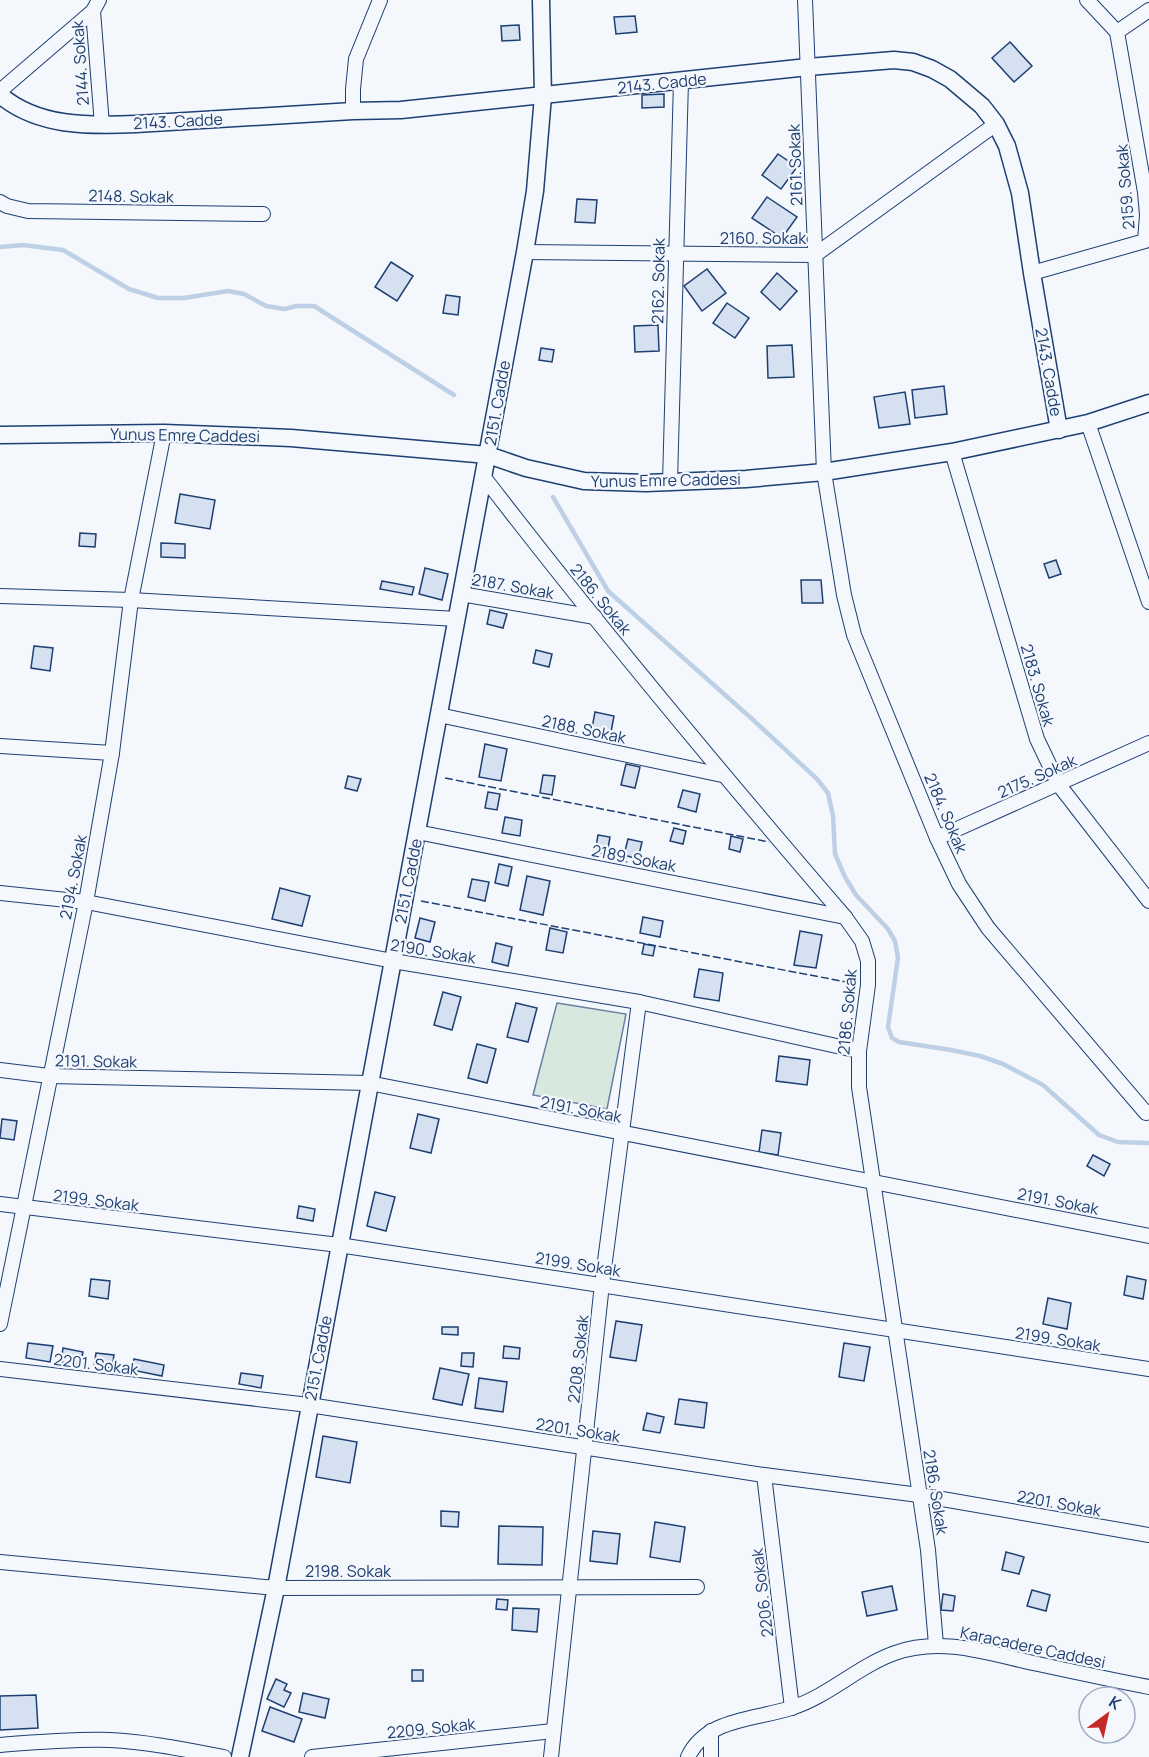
<svg xmlns="http://www.w3.org/2000/svg" width="1149" height="1757" font-family="Manrope,sans-serif">
	<style>
		.green { fill: #d7e8df; stroke: #687fa3; stroke-width: 1.5 }
		.lines { fill: none; stroke-linecap: round; stroke-linejoin: round }
		.stream { stroke: #bed0e5; stroke-width: 4.5 }
		.building { fill: #d5e0f0; stroke: #1d3f73; stroke-width: 1.5 }
		.minor-casing { stroke: #1d3f73; stroke-width: 16 }
		.tertiary-casing { stroke: #1d3f73; stroke-width: 19 }
		.minor { stroke: #f4f7fb; stroke-width: 14 }
		.tertiary { stroke: #f4f7fb; stroke-width: 16 }
		.fence { stroke: #1d3f73; stroke-width: 1.5; stroke-dasharray: 8 3; stroke-linecap: butt }
		.labels { text-anchor: middle; dominant-baseline: central; stroke-width: 4.5; stroke-linejoin: round; paint-order: stroke }
		.street-label { font-size: 16px; fill: #1d3f73; stroke: #f4f7fb }
	</style>
	<rect width="100%" height="100%" fill="#f4f7fb"/>
	<!-- green -->
	<path class="green" d="M557,1003L626,1014L607,1109L533,1095Z"/>
	<g class="lines">
		<!-- stream -->
		<g class="stream">
			<path d="M0,247L23,245L63,250L129,289L158,298H184L228,291L244,294L266,306L285,309L296,306H314L454,395"/>
			<path d="M553,497L608,591L751,718L817,779L828,793L833,816L835,854L845,877L856,895L888,929L895,941L898,958L888,1027L892,1038L899,1042L951,1050L980,1056L1003,1064L1043,1085L1099,1135L1118,1142L1149,1143"/>
		</g>
	</g>
	<!-- building -->
	<g class="building">
		<path d="M635,16L637,32L616,34L614,17Z"/>
		<path d="M519,25L520,40L502,41L501,26Z"/>
		<path d="M1010,42L1032,66L1014,82L992,58Z"/>
		<path d="M664,94V107L642,108V95Z"/>
		<path d="M778,154L797,167L781,189L762,175Z"/>
		<path d="M767,197L797,217L782,238L752,218Z"/>
		<path d="M577,199L597,200L595,223L575,222Z"/>
		<path d="M391,262L413,276L397,301L375,287Z"/>
		<path d="M707,269L726,293L702,311L684,286Z"/>
		<path d="M777,273L797,291L780,310L761,292Z"/>
		<path d="M446,295L460,297L458,315L443,313Z"/>
		<path d="M727,303L749,318L735,338L713,323Z"/>
		<path d="M658,325L659,351L635,352L634,326Z"/>
		<path d="M792,345L794,377L768,378L767,346Z"/>
		<path d="M541,348L554,350L552,362L539,360Z"/>
		<path d="M944,386L947,414L915,418L912,390Z"/>
		<path d="M905,392L910,424L879,428L874,397Z"/>
		<path d="M180,494L215,500L210,529L175,523Z"/>
		<path d="M80,533L96,534L95,547L79,546Z"/>
		<path d="M161,543L185,544V558L161,557Z"/>
		<path d="M1056,560L1061,574L1049,578L1044,564Z"/>
		<path d="M425,568L448,574L442,600L419,594Z"/>
		<path d="M801,580H821L823,603H802Z"/>
		<path d="M382,581L414,587L412,595L380,589Z"/>
		<path d="M490,610L507,614L503,628L487,624Z"/>
		<path d="M34,646L53,648L50,671L31,668Z"/>
		<path d="M536,650L552,654L549,667L533,663Z"/>
		<path d="M595,712L614,716L611,732L592,728Z"/>
		<path d="M485,744L507,749L501,781L479,777Z"/>
		<path d="M626,764L640,767L635,788L621,785Z"/>
		<path d="M543,775L555,776L552,795L540,793Z"/>
		<path d="M348,776L361,779L357,791L345,788Z"/>
		<path d="M683,790L700,794L696,812L678,807Z"/>
		<path d="M488,792L500,794L497,810L485,808Z"/>
		<path d="M505,817L522,820L520,836L502,833Z"/>
		<path d="M674,828L686,831L683,844L670,841Z"/>
		<path d="M598,835L610,837L607,854L595,852Z"/>
		<path d="M731,836L743,839L740,852L729,849Z"/>
		<path d="M628,839L642,842L638,859L624,855Z"/>
		<path d="M499,864L512,867L508,886L495,883Z"/>
		<path d="M527,876L550,881L543,915L520,910Z"/>
		<path d="M472,879L489,882L485,901L468,897Z"/>
		<path d="M280,888L310,896L302,926L272,919Z"/>
		<path d="M643,917L663,921L660,937L640,933Z"/>
		<path d="M420,918L435,922L430,942L415,938Z"/>
		<path d="M550,928L567,932L563,953L546,950Z"/>
		<path d="M800,931L822,935L816,968L794,965Z"/>
		<path d="M496,943L512,947L508,966L492,962Z"/>
		<path d="M644,944L655,946L653,956L642,954Z"/>
		<path d="M699,969L723,973L719,1001L694,997Z"/>
		<path d="M443,992L461,997L452,1030L434,1025Z"/>
		<path d="M516,1003L537,1008L528,1042L507,1037Z"/>
		<path d="M477,1044L496,1049L487,1083L468,1078Z"/>
		<path d="M779,1056L810,1060L807,1085L776,1081Z"/>
		<path d="M418,1114L439,1119L431,1153L410,1148Z"/>
		<path d="M2,1119L17,1121L14,1140L0,1138Z"/>
		<path d="M762,1130L781,1133L778,1155L759,1152Z"/>
		<path d="M1093,1155L1110,1164L1104,1176L1087,1166Z"/>
		<path d="M375,1192L395,1197L386,1231L367,1226Z"/>
		<path d="M299,1206L315,1209L313,1221L297,1218Z"/>
		<path d="M1127,1276L1146,1280L1143,1299L1124,1295Z"/>
		<path d="M91,1279L110,1281L108,1299L89,1296Z"/>
		<path d="M1048,1298L1071,1303L1067,1329L1043,1324Z"/>
		<path d="M616,1321L642,1325L636,1361L610,1357Z"/>
		<path d="M442,1327H458V1335L442,1334Z"/>
		<path d="M28,1343L53,1346L50,1362L26,1358Z"/>
		<path d="M844,1343L870,1347L864,1381L839,1377Z"/>
		<path d="M504,1346L520,1348L519,1359L503,1358Z"/>
		<path d="M63,1348L83,1352L80,1365L61,1362Z"/>
		<path d="M96,1353L114,1355L112,1368L94,1366Z"/>
		<path d="M462,1353H474L473,1367L461,1366Z"/>
		<path d="M134,1359L164,1365L162,1376L132,1370Z"/>
		<path d="M440,1368L469,1374L462,1405L433,1399Z"/>
		<path d="M241,1373L263,1376L261,1388L239,1384Z"/>
		<path d="M479,1378L507,1382L503,1412L475,1408Z"/>
		<path d="M679,1399L707,1403L704,1428L675,1424Z"/>
		<path d="M647,1413L664,1417L660,1433L643,1430Z"/>
		<path d="M323,1436L357,1442L350,1483L316,1477Z"/>
		<path d="M441,1511L459,1512L458,1527L441,1526Z"/>
		<path d="M655,1522L685,1527L680,1562L650,1557Z"/>
		<path d="M499,1526L543,1527L542,1565L498,1564Z"/>
		<path d="M593,1531L620,1534L617,1564L590,1561Z"/>
		<path d="M1006,1552L1024,1557L1019,1574L1002,1570Z"/>
		<path d="M892,1586L897,1610L867,1616L862,1592Z"/>
		<path d="M1032,1590L1050,1595L1046,1611L1027,1606Z"/>
		<path d="M943,1594L955,1596L953,1611L941,1610Z"/>
		<path d="M497,1599L508,1600L507,1610L496,1609Z"/>
		<path d="M513,1608L539,1609L537,1632L512,1630Z"/>
		<rect x="412" y="1670" width="11" height="11"/>
		<path d="M276,1679L287,1684L284,1690L291,1693L284,1707L267,1699Z"/>
		<path d="M303,1693L329,1699L325,1718L299,1712Z"/>
		<path d="M36,1695L38,1728L0,1730V1696Z"/>
		<path d="M270,1707L302,1719L294,1742L262,1731Z"/>
	</g>
	<g class="lines">
		<!-- minor casing -->
		<g class="minor-casing">
			<g id="minor">
				<path d="M99,0L93,11L102,125"/>
				<path d="M805,0L824,472L844,595L854,635L937,838L959,884L988,928L1146,1113L1149,1112"/>
				<path d="M1117,32L1149,10"/>
				<path d="M0,91L93,11"/>
				<path d="M353,111V89L356,59L380,0"/>
				<path d="M0,202L7,206L28,211L263,214"/>
				<path d="M525,252L815,255L996,124"/>
				<path d="M1032,273L1145,241L1147,215L1145,192L1117,32L1087,0"/>
				<path d="M1088,423L1149,602"/>
				<path d="M952,452L1037,739L1059,785L1149,901"/>
				<path d="M483,476C599,627 721,773 845,917L862,941L868,961V985L859,1051V1087L928,1550L936,1645"/>
				<path d="M670,482L681,81"/>
				<path d="M461,594L595,617"/>
				<path d="M0,596L131,600L457,619"/>
				<path d="M439,715L722,775"/>
				<path d="M0,746L112,753"/>
				<path d="M417,832L845,917"/>
				<path d="M937,838L1149,743"/>
				<path d="M0,893L86,902L393,961L639,1002L859,1051"/>
				<path d="M0,1070L49,1076L369,1083L1149,1236"/>
				<path d="M0,1204L339,1245L1149,1369"/>
				<path d="M0,1324L86,902L112,753L131,600L164,433"/>
				<path d="M0,1369L309,1405L764,1475L919,1495L1149,1535"/>
				<path d="M764,1475L792,1708"/>
				<path d="M0,1562L276,1588L697,1587"/>
				<path d="M0,1745C37,1742 73,1739 110,1740C149,1742 187,1750 224,1757"/>
				<path d="M312,1757L553,1731"/>
				<path d="M551,1757L602,1284L639,1002"/>
				<path d="M688,1757C706,1718 755,1720 791,1708C829,1696 858,1666 895,1653C942,1636 991,1654 1038,1664C1075,1672 1112,1680 1149,1687"/>
				<path d="M711,1757V1731"/>
			</g>
		</g>
		<!-- tertiary casing -->
		<g class="tertiary-casing">
			<g id="tertiary">
				<path d="M0,95C38,127 88,126 136,124L353,111L401,110L808,67L894,60L913,62L932,69L950,79L982,106L996,124L1007,146L1020,193L1032,273L1059,430"/>
				<path d="M0,435L164,433L291,438L488,455L526,468L584,481L646,483L746,479L824,472L952,452L1088,423L1149,403"/>
				<path d="M240,1757L276,1588L525,252L535,191L543,96L541,0"/>
			</g>
		</g>
		<!-- minor -->
		<use href="#minor" class="minor"/>
		<!-- tertiary -->
		<use href="#tertiary" class="tertiary"/>
		<!-- fence -->
		<g class="fence">
			<path d="M445,778L769,842"/>
			<path d="M421,901L857,984"/>
		</g>
	</g>
	<g class="labels">
		<!-- street labels -->
		<g class="street-label">
			<text transform="translate(80 63) rotate(-94)">2144. Sokak</text>
			<text transform="translate(662 83) rotate(-6)">2143. Cadde</text>
			<text transform="translate(178 121) rotate(-3)">2143. Cadde</text>
			<text transform="translate(795 165) rotate(-92)">2161. Sokak</text>
			<text transform="translate(1125 187) rotate(-95)">2159. Sokak</text>
			<text transform="translate(131 196) rotate(1)">2148. Sokak</text>
			<text x="763" y="238">2160. Sokak</text>
			<text transform="translate(658 281) rotate(-89)">2162. Sokak</text>
			<text transform="translate(1049 372) rotate(80)">2143. Cadde</text>
			<text transform="translate(497 403) rotate(-80)">2151. Cadde</text>
			<text transform="translate(185 435) rotate(1)">Yunus Emre Caddesi</text>
			<text transform="translate(666 480) rotate(-1)">Yunus Emre Caddesi</text>
			<text transform="translate(513 586) rotate(10)">2187. Sokak</text>
			<text transform="translate(601 599) rotate(51)">2186. Sokak</text>
			<text transform="translate(1038 685) rotate(74)">2183. Sokak</text>
			<text transform="translate(584 729) rotate(12)">2188. Sokak</text>
			<text transform="translate(1037 776) rotate(-24)">2175. Sokak</text>
			<text transform="translate(946 813) rotate(67)">2184. Sokak</text>
			<text transform="translate(634 858) rotate(11)">2189. Sokak</text>
			<text transform="translate(73 877) rotate(-79)">2194. Sokak</text>
			<text transform="translate(408 881) rotate(-79)">2151. Cadde</text>
			<text transform="translate(433 951) rotate(9)">2190. Sokak</text>
			<text transform="translate(847 1012) rotate(-85)">2186. Sokak</text>
			<text transform="translate(96 1061) rotate(1)">2191. Sokak</text>
			<text transform="translate(581 1109) rotate(11)">2191. Sokak</text>
			<text transform="translate(96 1200) rotate(7)">2199. Sokak</text>
			<text transform="translate(1058 1201) rotate(11)">2191. Sokak</text>
			<text transform="translate(578 1264) rotate(9)">2199. Sokak</text>
			<text transform="translate(1058 1339) rotate(9)">2199. Sokak</text>
			<text transform="translate(318 1358) rotate(-79)">2151. Cadde</text>
			<text transform="translate(578 1359) rotate(-84)">2208. Sokak</text>
			<text transform="translate(96 1364) rotate(7)">2201. Sokak</text>
			<text transform="translate(578 1430) rotate(9)">2201. Sokak</text>
			<text transform="translate(936 1492) rotate(81)">2186. Sokak</text>
			<text transform="translate(1059 1503) rotate(10)">2201. Sokak</text>
			<text x="348" y="1571">2198. Sokak</text>
			<text transform="translate(762 1593) rotate(-97)">2206. Sokak</text>
			<text transform="translate(1033 1647) rotate(12)">Karacadere Caddesi</text>
			<text transform="translate(431 1728) rotate(-6)">2209. Sokak</text>
		</g>
	</g>
	<!-- north arrow -->
	<g transform="translate(1107 1715) rotate(33)"><circle r="28" fill="#f4f7fb" stroke="#9eadc5" stroke-width="1.5"/>
	<path d="M0-4.5L10 22L0 15L-10 22Z" fill="#c62828"/>
	<text y="-9" font-size="16" font-weight="bold" text-anchor="middle" fill="#1d3f73">K</text>
	</g>
</svg>
